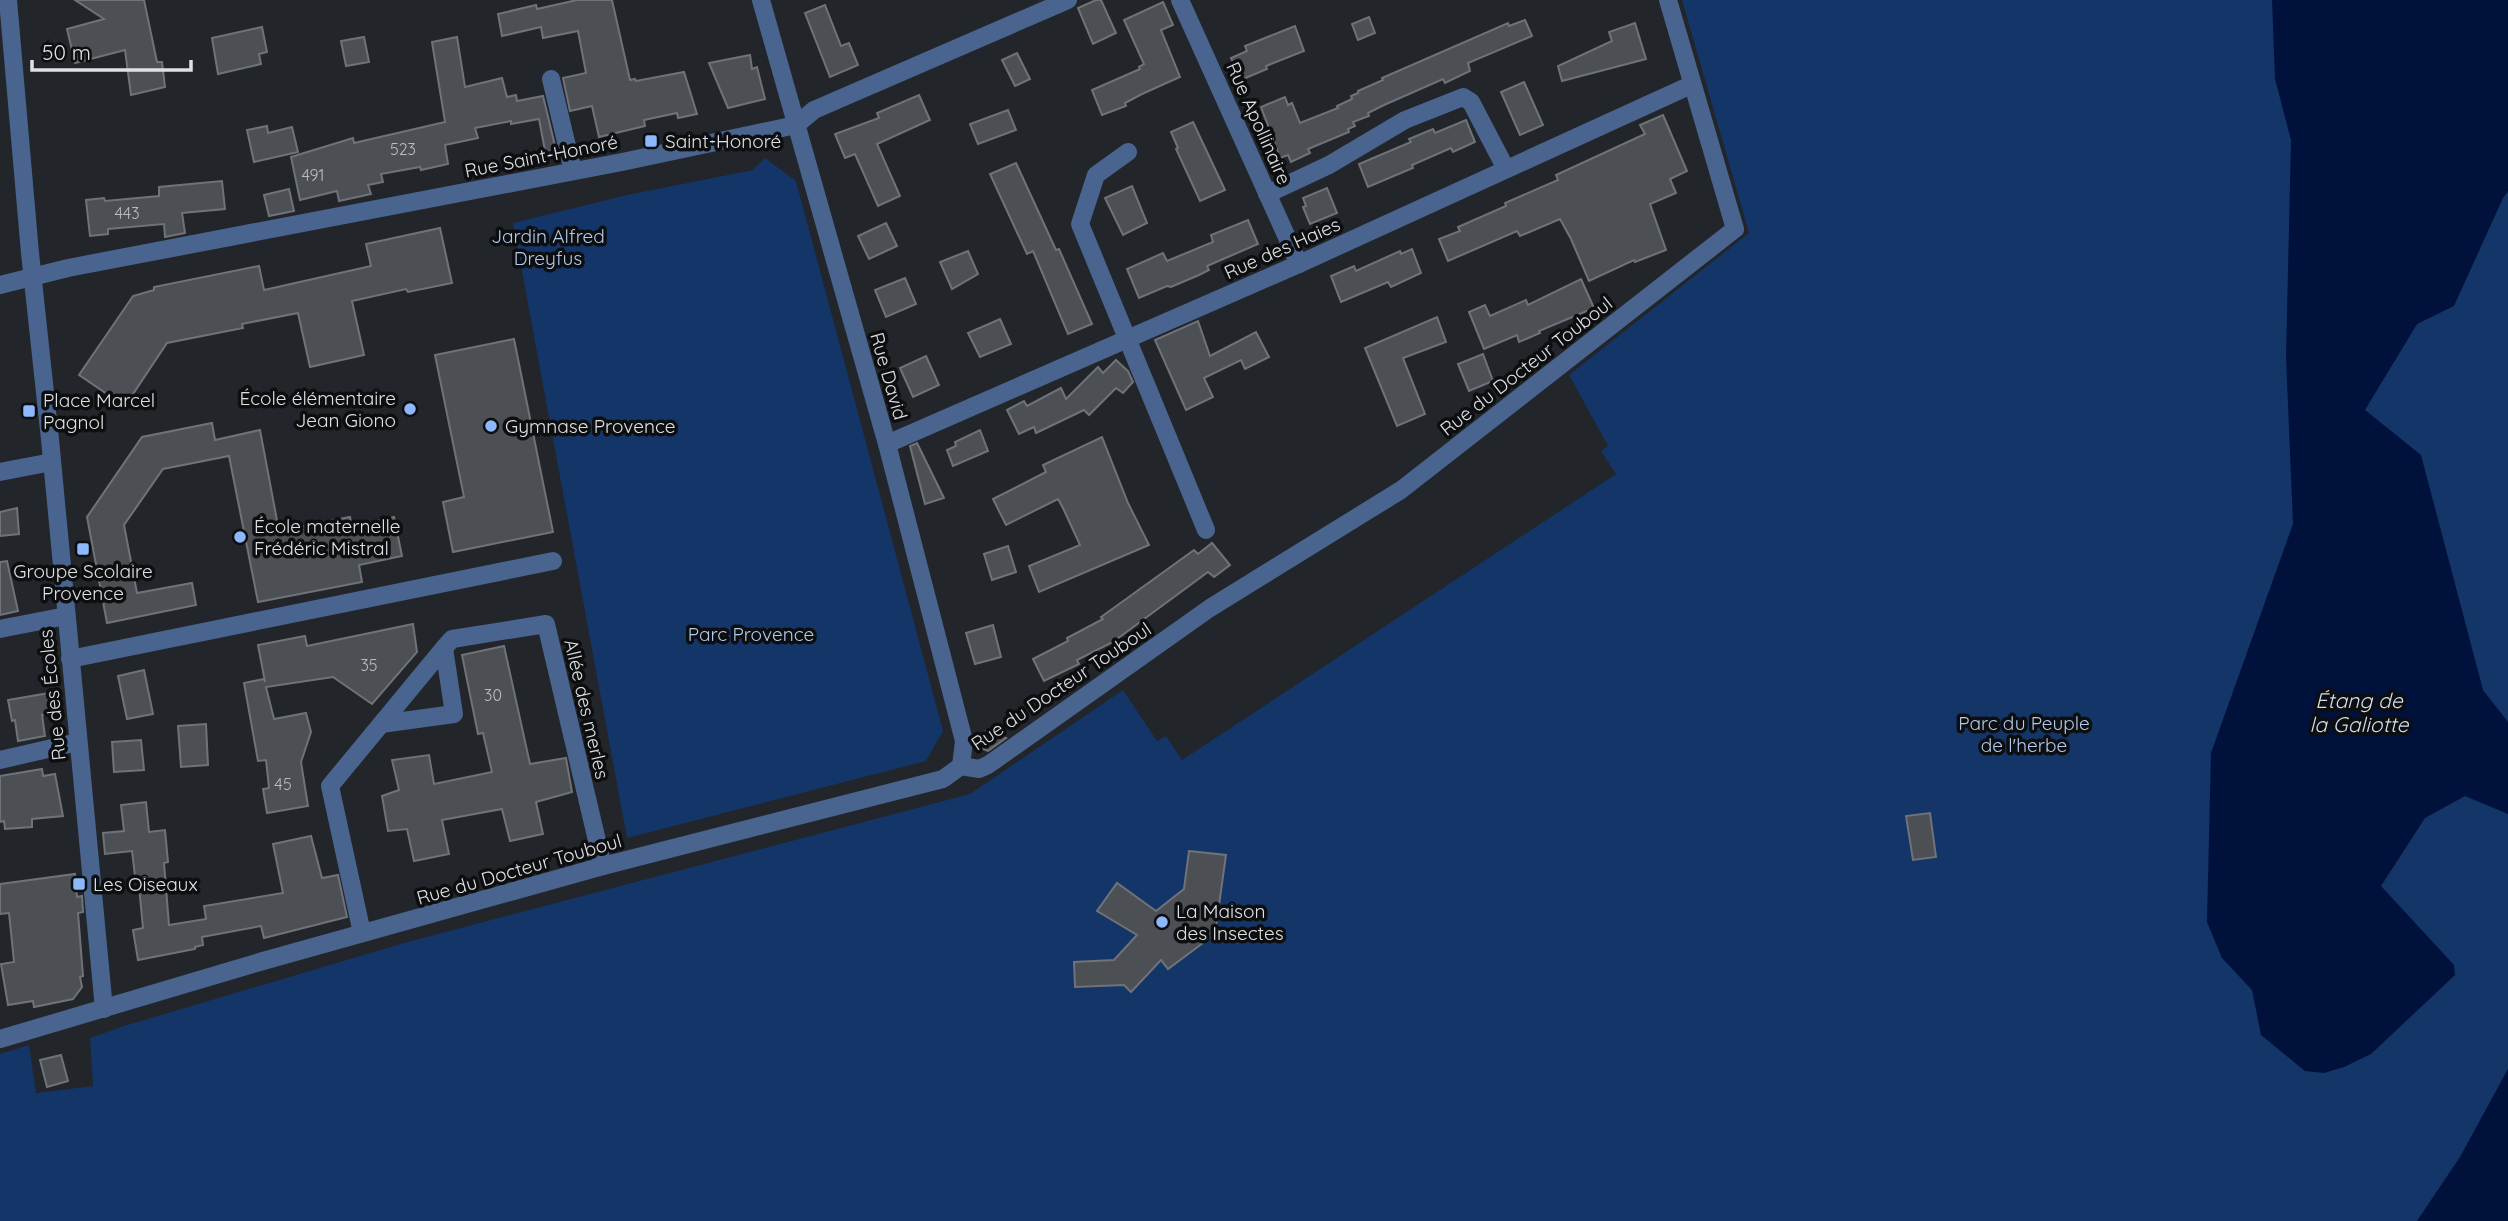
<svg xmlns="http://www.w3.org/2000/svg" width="2508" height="1221" font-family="Quicksand,sans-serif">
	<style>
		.green { fill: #143567 }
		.water { fill: #00113c }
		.building { fill: #4c5055; stroke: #6f7378; stroke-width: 2 }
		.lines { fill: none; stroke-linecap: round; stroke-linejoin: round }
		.minor { stroke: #49648f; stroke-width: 18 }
		.poi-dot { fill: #8db9fc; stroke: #0c0e10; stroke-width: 2.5 }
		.labels { text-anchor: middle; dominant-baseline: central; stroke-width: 7; stroke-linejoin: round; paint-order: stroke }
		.number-label { font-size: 16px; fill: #babdc0 }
		.street-label { font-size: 19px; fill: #dfe1e4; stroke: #0c0e10 }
		.poi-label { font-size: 19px; fill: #dfe1e4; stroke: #0c0e10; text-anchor: start }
		.park-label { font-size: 19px; fill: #b3caed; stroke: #0c0e10 }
		.water-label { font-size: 21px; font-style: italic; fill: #d2ddef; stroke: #0c0e10 }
	</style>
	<rect width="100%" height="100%" fill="#222529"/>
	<!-- green -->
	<g class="green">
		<path d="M1682,0H2508V1069L2460,1158L2417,1221H0V1054L29,1045L36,1093L93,1086L90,1038L124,1026L404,943L970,794L1123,690L1157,741L1166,736L1182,760L1616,474L1601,451L1608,446L1569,375L1749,233Z"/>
		<path d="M765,158L796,181L943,731L926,761L627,838L513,223L627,195L753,170Z"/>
	</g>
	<!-- water -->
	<g class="water">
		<path d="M2272,0H2508V191L2503,198L2454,306L2417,324L2365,410L2421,455L2483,690L2508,722V814L2465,796L2425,818L2381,886L2454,965L2455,975L2371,1054L2344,1067L2324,1073L2305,1071L2261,1035L2252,990L2222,958L2207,922L2211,753L2293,524L2286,357L2291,140L2275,79Z"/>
		<path d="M2508,1069V1221H2417L2460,1157Z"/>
	</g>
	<!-- building -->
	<g class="building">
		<path d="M75,0H144L157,62H162L165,87L131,95L125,50L75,63L67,29L104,19Z"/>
		<path d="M577,0H612L630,80L635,79L636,81L684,72L697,114L678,118L677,113L644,120L645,126L599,137L592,106L570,111L563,78L586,73L578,31L543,38L541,27L502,36L498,14L536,5L537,9Z"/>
		<path d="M1096,0H1101L1116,33L1093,44L1078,8Z"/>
		<path d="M1163,2L1173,25L1161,30L1180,77L1142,94L1125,103L1126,106L1102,115L1092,90L1140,69L1139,67L1144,64L1124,20Z"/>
		<path d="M825,5L841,46L849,43L858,65L830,77L805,13Z"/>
		<path d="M1369,17L1375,33L1358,40L1352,24Z"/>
		<path d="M1525,20L1532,36L1468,63L1470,71L1445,83L1443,79L1384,105L1368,113L1369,116L1353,122L1355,126L1348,129L1349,132L1308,149L1310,153L1291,162L1288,155L1280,158L1261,107L1285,97L1288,105L1292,103L1300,123L1338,108L1337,106L1352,99L1351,96L1358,93V91L1383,80L1382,78L1508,23L1509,26Z"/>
		<path d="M1635,23L1646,59L1562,81L1558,66L1612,41L1609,32Z"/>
		<path d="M1295,26L1304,51L1266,66L1267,69L1241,80L1231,58L1247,51L1245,46Z"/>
		<path d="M262,27L267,52L259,54L261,64L218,74L212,38Z"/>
		<path d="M364,37L369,62L346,66L341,41Z"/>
		<path d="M457,37L465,87L502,78L507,97L516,95L517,101L543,96L557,154L546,156L539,119L511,124V121L475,128L478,138L445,145L448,164L421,170L420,167L381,174L383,182L368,185L371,194L339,201L337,191L300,200L291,157L353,138L354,143L445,122L432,42Z"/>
		<path d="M1017,53L1030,79L1015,86L1002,60Z"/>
		<path d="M750,55L752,69L757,67L765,99L728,108L709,63Z"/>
		<path d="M1524,82L1543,125L1520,135L1501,92Z"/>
		<path d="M919,95L930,120L877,144L900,196L878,206L855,154L845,158L835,134L879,118L877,113Z"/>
		<path d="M1008,110L1016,130L978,144L970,124Z"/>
		<path d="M1663,115L1687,171L1670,179L1676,193L1650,204L1666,250L1635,262L1634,260L1589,281L1571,239L1560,219L1520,236L1517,231L1448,261L1439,239L1460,231L1458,227L1506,206L1505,203L1558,180L1556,175L1645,134L1640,125Z"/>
		<path d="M1466,120L1475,142L1453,152L1451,148L1412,165L1413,168L1368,187L1359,164L1411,142L1409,139L1433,129L1435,133Z"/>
		<path d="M1193,122L1225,190L1200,201L1176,149L1178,148L1171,132Z"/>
		<path d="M267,126L268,133L292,127L298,152L254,162L247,130Z"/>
		<path d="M1016,163L1056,250L1059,249L1092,324L1068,334L1033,251L1027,254L990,174Z"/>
		<path d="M222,181L225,209L182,213L185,233L165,237L164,224L108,229V234L90,236L86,200L104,198L105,201L159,196V187Z"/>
		<path d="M1132,186L1147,223L1123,235L1105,198Z"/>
		<path d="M1327,188L1337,213L1310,224L1303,207L1306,206L1303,198Z"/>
		<path d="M289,189L294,211L269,216L264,195Z"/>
		<path d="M1248,220L1258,244L1207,266L1209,270L1199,275L1171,287L1167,286L1139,298L1127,269L1163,253L1167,261L1213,242L1211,235Z"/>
		<path d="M886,223L897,246L869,259L858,236Z"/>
		<path d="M440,228L452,283L408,292L406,289L352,301L364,355L310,367L298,313L242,324L243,328L167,343L125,406L79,375L133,296L154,290V287L259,266L264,290L371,266L366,244Z"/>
		<path d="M1412,249L1421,273L1391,287L1388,282L1341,302L1331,276L1354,266L1356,271L1400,251L1401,254Z"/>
		<path d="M968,251L978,274L952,289L940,262Z"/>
		<path d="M905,278L916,304L886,317L875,290Z"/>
		<path d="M1581,279L1594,308L1539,331L1540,333L1519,342L1517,335L1484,349L1469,312L1485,305L1490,316L1526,300L1528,305Z"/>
		<path d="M1437,317L1446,342L1403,358L1425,414L1397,426L1365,348Z"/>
		<path d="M1000,319L1011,344L980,357L968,333Z"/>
		<path d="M1198,321L1210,356L1256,332L1269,357L1245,369L1241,360L1204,378L1213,397L1186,410L1155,340Z"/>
		<path d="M514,339L553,532L453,552L443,502L464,497L435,355Z"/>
		<path d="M1483,354L1493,381L1469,391L1458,364Z"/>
		<path d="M926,356L939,385L913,397L900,368Z"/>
		<path d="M1116,360L1128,371L1133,382L1123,393L1116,388L1089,415L1084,410L1036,433L1034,427L1019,434L1007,410L1024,401L1027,406L1061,388L1066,399L1098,367L1103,373Z"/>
		<path d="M212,423L215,440L260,430L279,531L350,517L352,527L394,517L402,556L359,565L362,582L258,602L229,456L163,469L124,525L137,593L192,583L196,605L107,623L87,517L142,437Z"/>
		<path d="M980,430L988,451L953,466L947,450L956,446L955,442Z"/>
		<path d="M1102,437L1128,503L1149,545L1039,592L1029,566L1080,545L1063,508L1058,499L1006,525L993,499L1046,472L1043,465Z"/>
		<path d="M917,443L944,498L925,504L910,446Z"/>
		<path d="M17,508L19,534L0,536V512Z"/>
		<path d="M1212,543L1230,565L1214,577L1208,572L1113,642L1077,660L1079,664L1044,681L1033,659L1068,641L1067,638L1103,619L1101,617L1194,550L1198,554Z"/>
		<path d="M1008,546L1016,572L992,580L984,554Z"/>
		<path d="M7,561L18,611L0,615V562Z"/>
		<path d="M413,624L417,652L372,704L333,677L266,687L274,719L306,713L311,732L301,762L308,806L267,813L263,789L269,788L266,760L258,761L244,683L264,679L265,682L258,645L305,636L307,646Z"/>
		<path d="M993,625L1001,657L975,664L966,633Z"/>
		<path d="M504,646L530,764L566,758L572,792L536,802L543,834L510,841L502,809L442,820L449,854L414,861L407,829L388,831L382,796L399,790L392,760L429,755L434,784L492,772L483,733L478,734L462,655Z"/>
		<path d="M144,670L153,714L127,719L118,676Z"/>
		<path d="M55,692L56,712L42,715L45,736L18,741L15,720L12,721L8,700Z"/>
		<path d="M206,724L208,765L181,767L178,726Z"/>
		<path d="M986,731L1006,738L988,751L980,748Z"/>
		<path d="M141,740L144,770L114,772L112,742Z"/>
		<path d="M42,769L43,776L55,774L63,816L32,819V827L5,829L4,821L0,822V776Z"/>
		<path d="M146,802L149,832L165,830L168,862L164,863L169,925L206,919L204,906L283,893L273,844L311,836L322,878L338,875L347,917L264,938L261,926L202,937L203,945L195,947V949L138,960L133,930L143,928L138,876H135L132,851L105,854L103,833L124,831L121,805Z"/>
		<path d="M1930,813L1936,857L1913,860L1906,816Z"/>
		<path d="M1189,851L1226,855L1215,934L1168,969L1161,960L1131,992L1124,985L1075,987L1074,962L1114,960L1137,935L1097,911L1117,883L1156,911L1184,889Z"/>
		<path d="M75,874L77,897L82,896L83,912L78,913L83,976L80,977L82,987L73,999L34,1007L33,1001L8,1005L1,964L14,962L9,913L0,914V884Z"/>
		<path d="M61,1055L68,1081L47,1087L40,1060Z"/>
	</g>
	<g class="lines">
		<!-- minor -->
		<g class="minor">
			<path d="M8,0L30,253L50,439L104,1009"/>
			<path d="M761,0L887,444L964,741L961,766"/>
			<path d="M1180,0L1299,264"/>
			<path d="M551,79L573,171"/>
			<path d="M1128,152L1096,175L1080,224L1206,530"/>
			<path d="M1267,194L1329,165L1405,120L1463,97L1471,102L1506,169"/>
			<path d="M0,285L68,268L622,162L796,125L814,110L1068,0"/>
			<path d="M887,444L1299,264L1691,85"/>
			<path d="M0,472L52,462"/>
			<path d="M0,629L66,616"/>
			<path d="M444,648L452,639L546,624L603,866"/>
			<path d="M70,659L553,561"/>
			<path d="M0,760L78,742"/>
			<path d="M362,933L330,786L444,648L454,714L381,724"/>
			<path d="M0,1039L263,961L603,866L943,779L961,766L979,769L988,765L1210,608L1401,490L1735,229L1668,0"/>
		</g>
	</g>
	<!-- markers -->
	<g class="poi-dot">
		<rect x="644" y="134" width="14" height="14" rx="3.5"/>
		<circle cx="410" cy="409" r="7"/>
		<rect x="22" y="404" width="14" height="14" rx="3.5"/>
		<circle cx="491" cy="426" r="7"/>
		<circle cx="240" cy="537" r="7"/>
		<rect x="76" y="542" width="14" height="14" rx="3.5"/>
		<rect x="72" y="877" width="14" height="14" rx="3.5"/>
		<circle cx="1162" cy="922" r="7"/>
	</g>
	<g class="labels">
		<!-- number labels -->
		<g class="number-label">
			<text x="403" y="149">523</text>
			<text x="313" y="175">491</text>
			<text x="127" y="213">443</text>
			<text x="369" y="665">35</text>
			<text x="493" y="695">30</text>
			<text x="283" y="784">45</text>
		</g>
		<!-- street labels -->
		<g class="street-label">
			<text transform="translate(1259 123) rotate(66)">Rue Apollinaire</text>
			<text transform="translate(541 156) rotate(-11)">Rue Saint-Honoré</text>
			<text transform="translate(1282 248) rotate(-24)">Rue des Haies</text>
			<text transform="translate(1526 366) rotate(-38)">Rue du Docteur Touboul</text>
			<text transform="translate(889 376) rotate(74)">Rue David</text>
			<text transform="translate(1061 686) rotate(-34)">Rue du Docteur Touboul</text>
			<text transform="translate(52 695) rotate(-96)">Rue des Écoles</text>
			<text transform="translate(587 709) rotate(77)">Allée des merles</text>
			<text transform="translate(519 869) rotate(-16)">Rue du Docteur Touboul</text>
		</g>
		<!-- poi labels -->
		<g class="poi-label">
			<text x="665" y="141">Saint-Honoré</text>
			<text x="396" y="398" text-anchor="end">École élémentaire<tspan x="396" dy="22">Jean Giono</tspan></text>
			<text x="43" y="400">Place Marcel<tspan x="43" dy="22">Pagnol</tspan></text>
			<text x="505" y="426">Gymnase Provence</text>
			<text x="254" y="526">École maternelle<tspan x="254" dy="22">Frédéric Mistral</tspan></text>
			<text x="83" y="571" text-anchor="middle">Groupe Scolaire<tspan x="83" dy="22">Provence</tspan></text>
			<text x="93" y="884">Les Oiseaux</text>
			<text x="1176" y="911">La Maison<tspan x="1176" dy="22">des Insectes</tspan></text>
		</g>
		<!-- park labels -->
		<g class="park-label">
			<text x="548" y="236">Jardin Alfred<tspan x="548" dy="22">Dreyfus</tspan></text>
			<text x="751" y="634">Parc Provence</text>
			<text x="2024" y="723">Parc du Peuple<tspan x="2024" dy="22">de l'herbe</tspan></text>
		</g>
		<!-- water labels -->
		<g class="water-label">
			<text x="2359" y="700">Étang de<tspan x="2359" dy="24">la Galiotte</tspan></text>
		</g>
	</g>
	<!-- scale -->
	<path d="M32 60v10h159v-10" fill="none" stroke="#dfe1e4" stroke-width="3.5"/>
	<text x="42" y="60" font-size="21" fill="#dfe1e4" stroke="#0c0e10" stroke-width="5" paint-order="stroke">50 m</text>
</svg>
